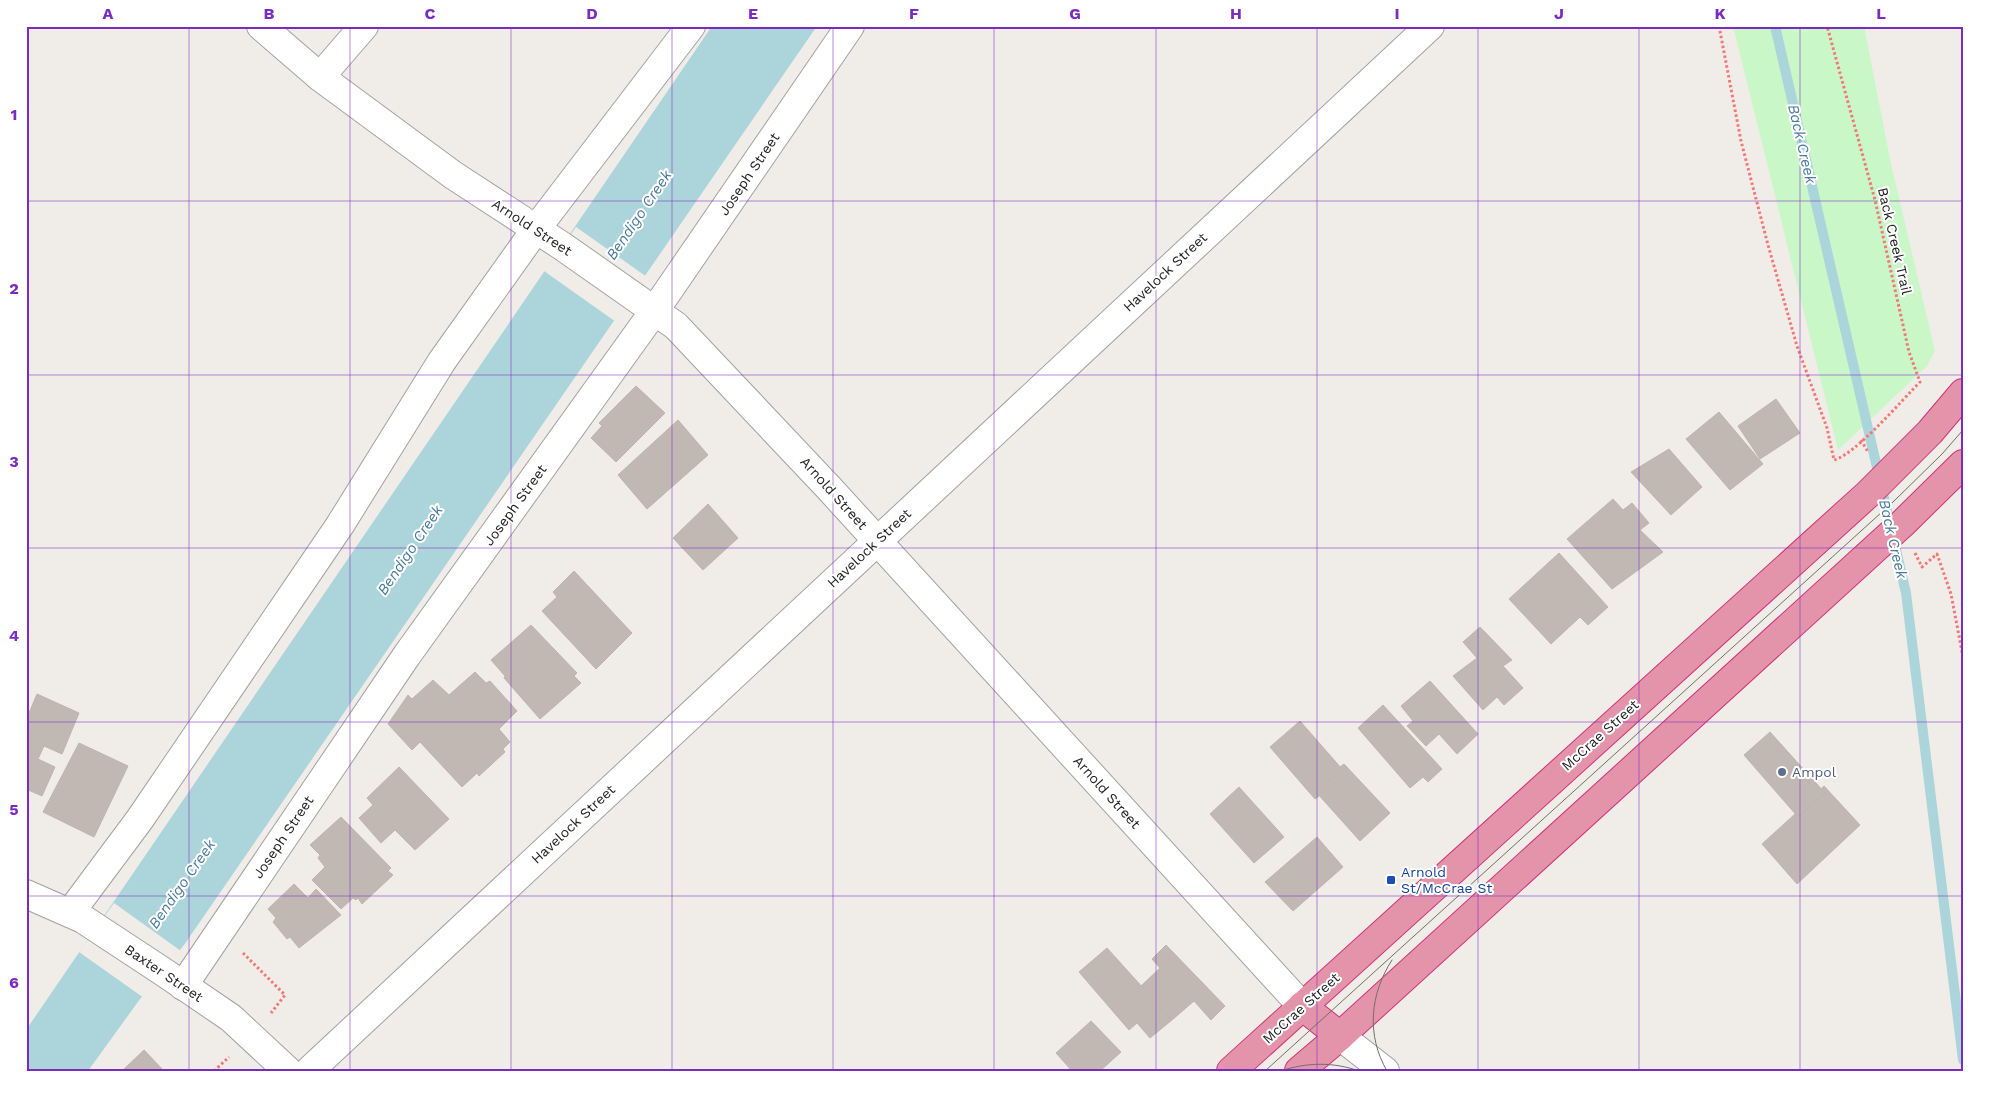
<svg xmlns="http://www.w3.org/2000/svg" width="1989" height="1097" font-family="'Work Sans',sans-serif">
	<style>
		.park { fill: #c9f7c8 }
		.water { fill: #abd5db }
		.pier { fill: #f0ede8 }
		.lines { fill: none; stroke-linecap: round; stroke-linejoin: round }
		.stream { stroke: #abd5db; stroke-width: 10 }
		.building { fill: #c1b8b4; stroke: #c1b3ab }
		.minor-casing { stroke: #a2a2a2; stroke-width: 30 }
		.highway-casing { stroke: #d23178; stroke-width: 30 }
		.path { stroke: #f37777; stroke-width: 3; stroke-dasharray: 2.5 2.5; stroke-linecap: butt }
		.minor { stroke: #fff; stroke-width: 28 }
		.highway { stroke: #e394aa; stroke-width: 28 }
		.tram { stroke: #6f6f6f; stroke-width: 1 }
		.grid { fill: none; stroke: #7b2cbf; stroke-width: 1; stroke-opacity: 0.55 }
		.service-dot { fill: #5c6f8a; stroke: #fff; stroke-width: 2 }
		.transit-dot { fill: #1a4fb4; stroke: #fff; stroke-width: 2 }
		.labels { text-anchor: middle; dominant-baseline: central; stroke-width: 4; stroke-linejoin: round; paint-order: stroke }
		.street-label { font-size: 14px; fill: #212121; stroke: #fff }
		.service-label { font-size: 14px; fill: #4e5e75; stroke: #fff; text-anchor: start }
		.transit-label { font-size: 14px; fill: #164399; stroke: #fff; text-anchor: start }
		.water-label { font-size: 15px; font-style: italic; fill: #4b7b9c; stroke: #fff }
		.neatline { fill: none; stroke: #7b2cbf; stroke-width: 2 }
		.grid-label { font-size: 16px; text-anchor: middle; font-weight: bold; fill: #7b2cbf }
	</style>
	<rect width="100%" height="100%" fill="#f0ede8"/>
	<!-- park -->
	<path class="park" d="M1733,26H1864L1891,164L1935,351L1927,366L1838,450Z"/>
	<!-- water -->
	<path class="water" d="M712,26H817L184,945L140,999L88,1071H26V1030Z"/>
	<!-- pier -->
	<g class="pier">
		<path d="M576,227L647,277L616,322L544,271Z"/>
		<path d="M114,903L181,951L144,998L79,952Z"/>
	</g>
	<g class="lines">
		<!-- stream -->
		<path class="stream" d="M1775,26L1906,593L1963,1060"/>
	</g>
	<!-- building -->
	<g class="building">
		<path d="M636,386L665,413L616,462L591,438L602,426L599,423Z"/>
		<path d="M1776,399L1800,433L1760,459L1738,426Z"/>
		<path d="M1719,412L1763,464L1730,490L1686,439Z"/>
		<path d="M678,420L708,455L647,509L618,475Z"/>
		<path d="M1669,449L1702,487L1671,515L1631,472Z"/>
		<path d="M1613,499L1623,510L1632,503L1649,523L1640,530L1663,552L1612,589L1567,539Z"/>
		<path d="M708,504L738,538L703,570L673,538Z"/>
		<path d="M1559,553L1608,607L1588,625L1580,617L1551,644L1509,599Z"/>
		<path d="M574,571L632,633L596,669L542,611L557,597L553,592Z"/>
		<path d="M531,625L577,673L574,676L581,683L540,719L504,678L505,676L491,660Z"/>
		<path d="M1480,627L1512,660L1503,666L1523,688L1504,705L1497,697L1483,710L1453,676L1477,658L1463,642Z"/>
		<path d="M475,672L486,683L490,681L517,711L499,729L510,742L503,749L505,752L479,776L477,773L462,787L420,742L412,750L388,724L408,695L412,699L433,680L449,695Z"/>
		<path d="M1430,681L1478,734L1457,754L1439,734L1426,746L1407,726L1413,721L1401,706Z"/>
		<path d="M37,694L79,713L62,754L44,746L38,759L55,767L42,796L26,789V720Z"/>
		<path d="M1383,705L1442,769L1428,782L1423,777L1410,788L1358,728Z"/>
		<path d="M1300,721L1342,769L1316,792L1319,796L1315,799L1270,747Z"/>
		<path d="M1770,732L1825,793L1798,817L1744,755Z"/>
		<path d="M79,743L128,766L94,837L43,812Z"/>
		<path d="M1344,764L1390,813L1360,841L1316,792L1342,769L1340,767Z"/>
		<path d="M399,767L449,819L415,850L395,830L381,843L359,818L373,805L367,798Z"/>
		<path d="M1824,786L1860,825L1797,884L1762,844L1795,814L1798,817L1825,793L1821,789Z"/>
		<path d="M1239,787L1284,837L1254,863L1210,814Z"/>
		<path d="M341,817L391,868L388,871L393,875L362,904L358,898L356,900L353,898L341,909L312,880L325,867L318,858L320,855L310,845Z"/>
		<path d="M1317,837L1343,867L1293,911L1265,882Z"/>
		<path d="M294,884L308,898L316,889L341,915L299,948L290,937L287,939L273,922L276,918L268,909Z"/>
		<path d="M1166,945L1225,1006L1211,1020L1194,1001L1172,1020L1141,986L1160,968L1152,959Z"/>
		<path d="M1107,948L1172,1020L1150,1038L1137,1023L1129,1030L1079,972Z"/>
		<path d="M1091,1021L1121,1052L1100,1071H1072L1056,1053Z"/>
		<path d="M144,1050L164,1071H122Z"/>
	</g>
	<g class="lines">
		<!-- minor casing -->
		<g class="minor-casing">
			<g id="minor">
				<path d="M261,26L320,77L453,175L562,246L676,326L829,488L1302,1006"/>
				<path d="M320,77L364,26"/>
				<path d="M26,894L83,919L165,973L231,1018L288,1071"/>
				<path d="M70,913L140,819L340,525L442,361L536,229L691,26"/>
				<path d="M183,986L407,655L655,310L850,26"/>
				<path d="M1340,1036L1385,1071"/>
				<path d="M309,1071L1430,26"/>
			</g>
		</g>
		<!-- highway casing -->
		<g class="highway-casing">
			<g id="highway">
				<path d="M1302,1006L1340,1036"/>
				<path d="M1231,1071L1868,494L1930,432L1963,393"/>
				<path d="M1299,1071L1340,1036L1902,524L1963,464"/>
			</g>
		</g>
		<!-- path -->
		<g class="path">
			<path d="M1719,26L1741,141L1768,245L1797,346L1827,428L1834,460C1856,454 1902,400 1920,382L1909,352L1875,200L1827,26"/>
			<path d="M1861,440L1868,452"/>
			<path d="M1915,553L1922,567L1937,554L1951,594L1963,657"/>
			<path d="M243,953L285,995L271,1013"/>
			<path d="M214,1071L229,1057"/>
		</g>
		<!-- minor -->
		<use href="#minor" class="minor"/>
		<!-- highway -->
		<use href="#highway" class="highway"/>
		<!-- tram -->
		<g class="tram">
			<path d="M1265,1071L1893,502L1942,454L1963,430"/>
			<path d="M1281,1071C1307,1062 1334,1062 1359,1071"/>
			<path d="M1387,1071C1366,1035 1370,994 1392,960"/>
		</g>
	</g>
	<!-- grid -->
	<path class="grid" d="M189,26V1071M350,26V1071M511,26V1071M672,26V1071M833,26V1071M994,26V1071M1156,26V1071M1317,26V1071M1478,26V1071M1639,26V1071M1800,26V1071M26,201H1963M26,375H1963M26,548H1963M26,722H1963M26,896H1963"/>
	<!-- markers -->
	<circle class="service-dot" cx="1782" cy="772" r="5"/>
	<rect class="transit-dot" x="1386" y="875" width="10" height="10" rx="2.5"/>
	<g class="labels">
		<!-- street labels -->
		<g class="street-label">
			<text transform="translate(749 174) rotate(-56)">Joseph Street</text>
			<text transform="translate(532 227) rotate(33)">Arnold Street</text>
			<text transform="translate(1895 241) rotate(77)">Back Creek Trail</text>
			<text transform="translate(1165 272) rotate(-43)">Havelock Street</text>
			<text transform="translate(834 493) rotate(48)">Arnold Street</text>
			<text transform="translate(515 505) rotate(-54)">Joseph Street</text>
			<text transform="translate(869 548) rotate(-43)">Havelock Street</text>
			<text transform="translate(1600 735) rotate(-42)">McCrae Street</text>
			<text transform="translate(1107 792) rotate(48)">Arnold Street</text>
			<text transform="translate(573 824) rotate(-43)">Havelock Street</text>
			<text transform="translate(283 837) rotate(-56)">Joseph Street</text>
			<text transform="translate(164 973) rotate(34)">Baxter Street</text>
			<text transform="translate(1301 1008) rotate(-42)">McCrae Street</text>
		</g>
		<!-- service labels -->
		<g class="service-label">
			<text x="1792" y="772">Ampol</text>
		</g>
		<!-- transit labels -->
		<g class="transit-label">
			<text x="1401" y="872">Arnold<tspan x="1401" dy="16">St/McCrae St</tspan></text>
		</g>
		<!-- water labels -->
		<g class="water-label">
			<text transform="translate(1802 144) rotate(77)">Back Creek</text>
			<text transform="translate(639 215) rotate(-56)">Bendigo Creek</text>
			<text transform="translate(1893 539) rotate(77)">Back Creek</text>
			<text transform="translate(410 550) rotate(-56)">Bendigo Creek</text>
			<text transform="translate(182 884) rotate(-55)">Bendigo Creek</text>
		</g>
	</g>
	<!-- border -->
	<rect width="1989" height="1097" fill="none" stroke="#ffffff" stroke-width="55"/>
	<rect x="28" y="28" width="1934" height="1042" class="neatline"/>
	<g class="grid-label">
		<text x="108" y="19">A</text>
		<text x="269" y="19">B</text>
		<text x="430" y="19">C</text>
		<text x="592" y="19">D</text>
		<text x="753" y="19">E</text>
		<text x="914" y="19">F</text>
		<text x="1075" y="19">G</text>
		<text x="1236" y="19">H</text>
		<text x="1397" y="19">I</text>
		<text x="1559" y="19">J</text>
		<text x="1720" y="19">K</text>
		<text x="1881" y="19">L</text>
		<text x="14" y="120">1</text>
		<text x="14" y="294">2</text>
		<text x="14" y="467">3</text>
		<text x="14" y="641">4</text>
		<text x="14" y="815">5</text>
		<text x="14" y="988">6</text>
	</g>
</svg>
